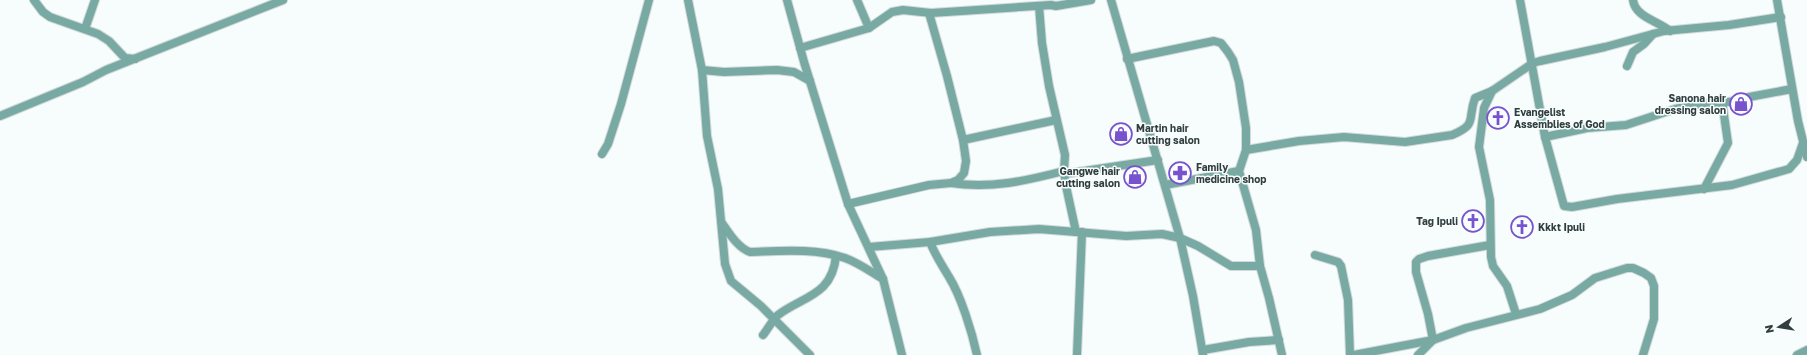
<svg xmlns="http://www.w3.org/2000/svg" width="1807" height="355" font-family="'Golos Text',sans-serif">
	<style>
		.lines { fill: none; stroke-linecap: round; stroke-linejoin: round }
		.minor-casing { stroke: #d3dadb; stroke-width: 10 }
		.minor { stroke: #78a9a2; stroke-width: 8 }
		.labels { text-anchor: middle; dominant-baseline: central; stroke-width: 3; stroke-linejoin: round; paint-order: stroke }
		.poi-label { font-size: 10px; font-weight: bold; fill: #313d3e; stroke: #f7fdfd; text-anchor: start }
	</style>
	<rect width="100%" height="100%" fill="#f7fdfd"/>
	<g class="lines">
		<!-- minor casing -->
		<g class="minor-casing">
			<g id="minor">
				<path d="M34,0L43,12L50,17L98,34L109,41L125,58L135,59"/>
				<path d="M688,0L702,70L707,136L718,189L725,264L731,281L761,306L810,355"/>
				<path d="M787,0L804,62L848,204L883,279L902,355"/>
				<path d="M857,0L869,28"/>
				<path d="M1111,0L1180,238L1193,296L1203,355"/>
				<path d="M1520,0L1545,137L1564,206L1572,207L1617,199L1732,185L1789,169L1797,160L1803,143"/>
				<path d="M1633,0C1635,17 1658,21 1670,31"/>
				<path d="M1777,0L1798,121L1807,157"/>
				<path d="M1039,6L1042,43L1049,86L1065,155L1064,171L1066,186L1076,232"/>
				<path d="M85,29L95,0"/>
				<path d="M800,48L869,28L892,12L903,10L931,13L1051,5L1056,6L1091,0"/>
				<path d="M1127,59L1214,41L1221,43L1228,52L1233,60L1239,82L1246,128V150L1239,171L1256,230L1260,266L1269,298L1282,355"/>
				<path d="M1627,66L1633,52L1644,44L1653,34"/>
				<path d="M702,70L724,72L777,70L794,72L810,81"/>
				<path d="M1492,91L1484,108L1479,147L1490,200L1491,257L1493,266L1507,286L1516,314"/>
				<path d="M0,116L83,82L106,70L283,0"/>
				<path d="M1545,137L1587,128L1626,125L1675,109L1700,104L1740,101L1749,97L1792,89"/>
				<path d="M963,140L1056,120"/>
				<path d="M1246,150L1299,141L1344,137L1405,142L1452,135C1478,124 1467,120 1475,98L1492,91L1533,63L1540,61L1605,47L1664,31L1729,25L1781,17"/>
				<path d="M602,154L608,144L621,104L649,0"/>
				<path d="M1064,174L1158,160"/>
				<path d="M951,183C991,189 1025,181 1064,171"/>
				<path d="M1165,185L1239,171"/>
				<path d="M1704,189L1728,143L1722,101"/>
				<path d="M848,204L929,185L951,183L958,180L964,173L966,161L963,140L947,76L929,13"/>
				<path d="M722,223C729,233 738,248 750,252C781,251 815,248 845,258C859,263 871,272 883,279"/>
				<path d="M930,242C935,255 942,265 949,277C961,296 972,332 977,355"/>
				<path d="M869,247L930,242L990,232L1039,229L1126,236L1162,234L1180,238L1198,246L1231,266H1260"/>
				<path d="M1315,255L1338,262L1341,266L1348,300L1350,355"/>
				<path d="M763,335C767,330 774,318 778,315C803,296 832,296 836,256"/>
				<path d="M1203,350L1249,342L1279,340"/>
				<path d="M1077,355L1082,232"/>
				<path d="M1354,355L1433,340L1428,314L1416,272V262L1419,259L1428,256L1490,245"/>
				<path d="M1418,355L1433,340L1466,328L1540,309L1572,295L1595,278L1627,268H1633L1644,273L1651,278L1654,286V319L1643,355"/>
				<path d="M1797,355L1807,350"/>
			</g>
		</g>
		<!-- minor -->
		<use href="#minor" class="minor"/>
	</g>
	<!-- icons -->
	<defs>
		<g id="shop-ring" transform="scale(1.15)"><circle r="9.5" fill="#f7fdfd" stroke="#7853cd" stroke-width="1.5"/><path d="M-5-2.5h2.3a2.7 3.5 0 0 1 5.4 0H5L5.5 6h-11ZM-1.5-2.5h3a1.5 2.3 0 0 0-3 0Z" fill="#7853cd"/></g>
		<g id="church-ring" transform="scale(1.15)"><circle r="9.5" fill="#f7fdfd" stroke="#7853cd" stroke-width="1.5"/><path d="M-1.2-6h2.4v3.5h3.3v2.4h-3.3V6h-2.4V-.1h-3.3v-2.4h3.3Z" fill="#7853cd"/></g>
		<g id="pharmacy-ring" transform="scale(1.15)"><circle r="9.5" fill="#f7fdfd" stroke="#7853cd" stroke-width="1.5"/><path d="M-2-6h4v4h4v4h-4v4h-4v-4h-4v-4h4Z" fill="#7853cd"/></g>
	</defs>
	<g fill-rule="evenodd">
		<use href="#shop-ring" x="1741" y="104"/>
		<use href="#church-ring" x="1498" y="118"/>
		<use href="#shop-ring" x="1121" y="134"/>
		<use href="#pharmacy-ring" x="1180" y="173"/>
		<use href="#shop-ring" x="1135" y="177"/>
		<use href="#church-ring" x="1473" y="221"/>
		<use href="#church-ring" x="1522" y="227"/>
	</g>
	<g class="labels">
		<!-- poi labels -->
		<g class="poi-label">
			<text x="1726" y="98" text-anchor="end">Sanona hair<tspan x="1726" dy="12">dressing salon</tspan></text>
			<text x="1514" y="112">Evangelist<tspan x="1514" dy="12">Assemblies of God</tspan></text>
			<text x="1136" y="128">Martin hair<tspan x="1136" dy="12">cutting salon</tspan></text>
			<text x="1196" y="167">Family<tspan x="1196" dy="12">medicine shop</tspan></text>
			<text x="1120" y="171" text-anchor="end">Gangwe hair<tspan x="1120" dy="12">cutting salon</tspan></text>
			<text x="1458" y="221" text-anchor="end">Tag Ipuli</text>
			<text x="1538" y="227">Kkkt Ipuli</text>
		</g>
	</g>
	<!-- north arrow -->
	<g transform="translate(1779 327) rotate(258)" stroke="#f7fdfd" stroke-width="3" paint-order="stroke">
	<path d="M0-3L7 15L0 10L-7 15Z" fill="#313d3e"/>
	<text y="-6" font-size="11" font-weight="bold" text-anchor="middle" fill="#313d3e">N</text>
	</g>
</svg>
